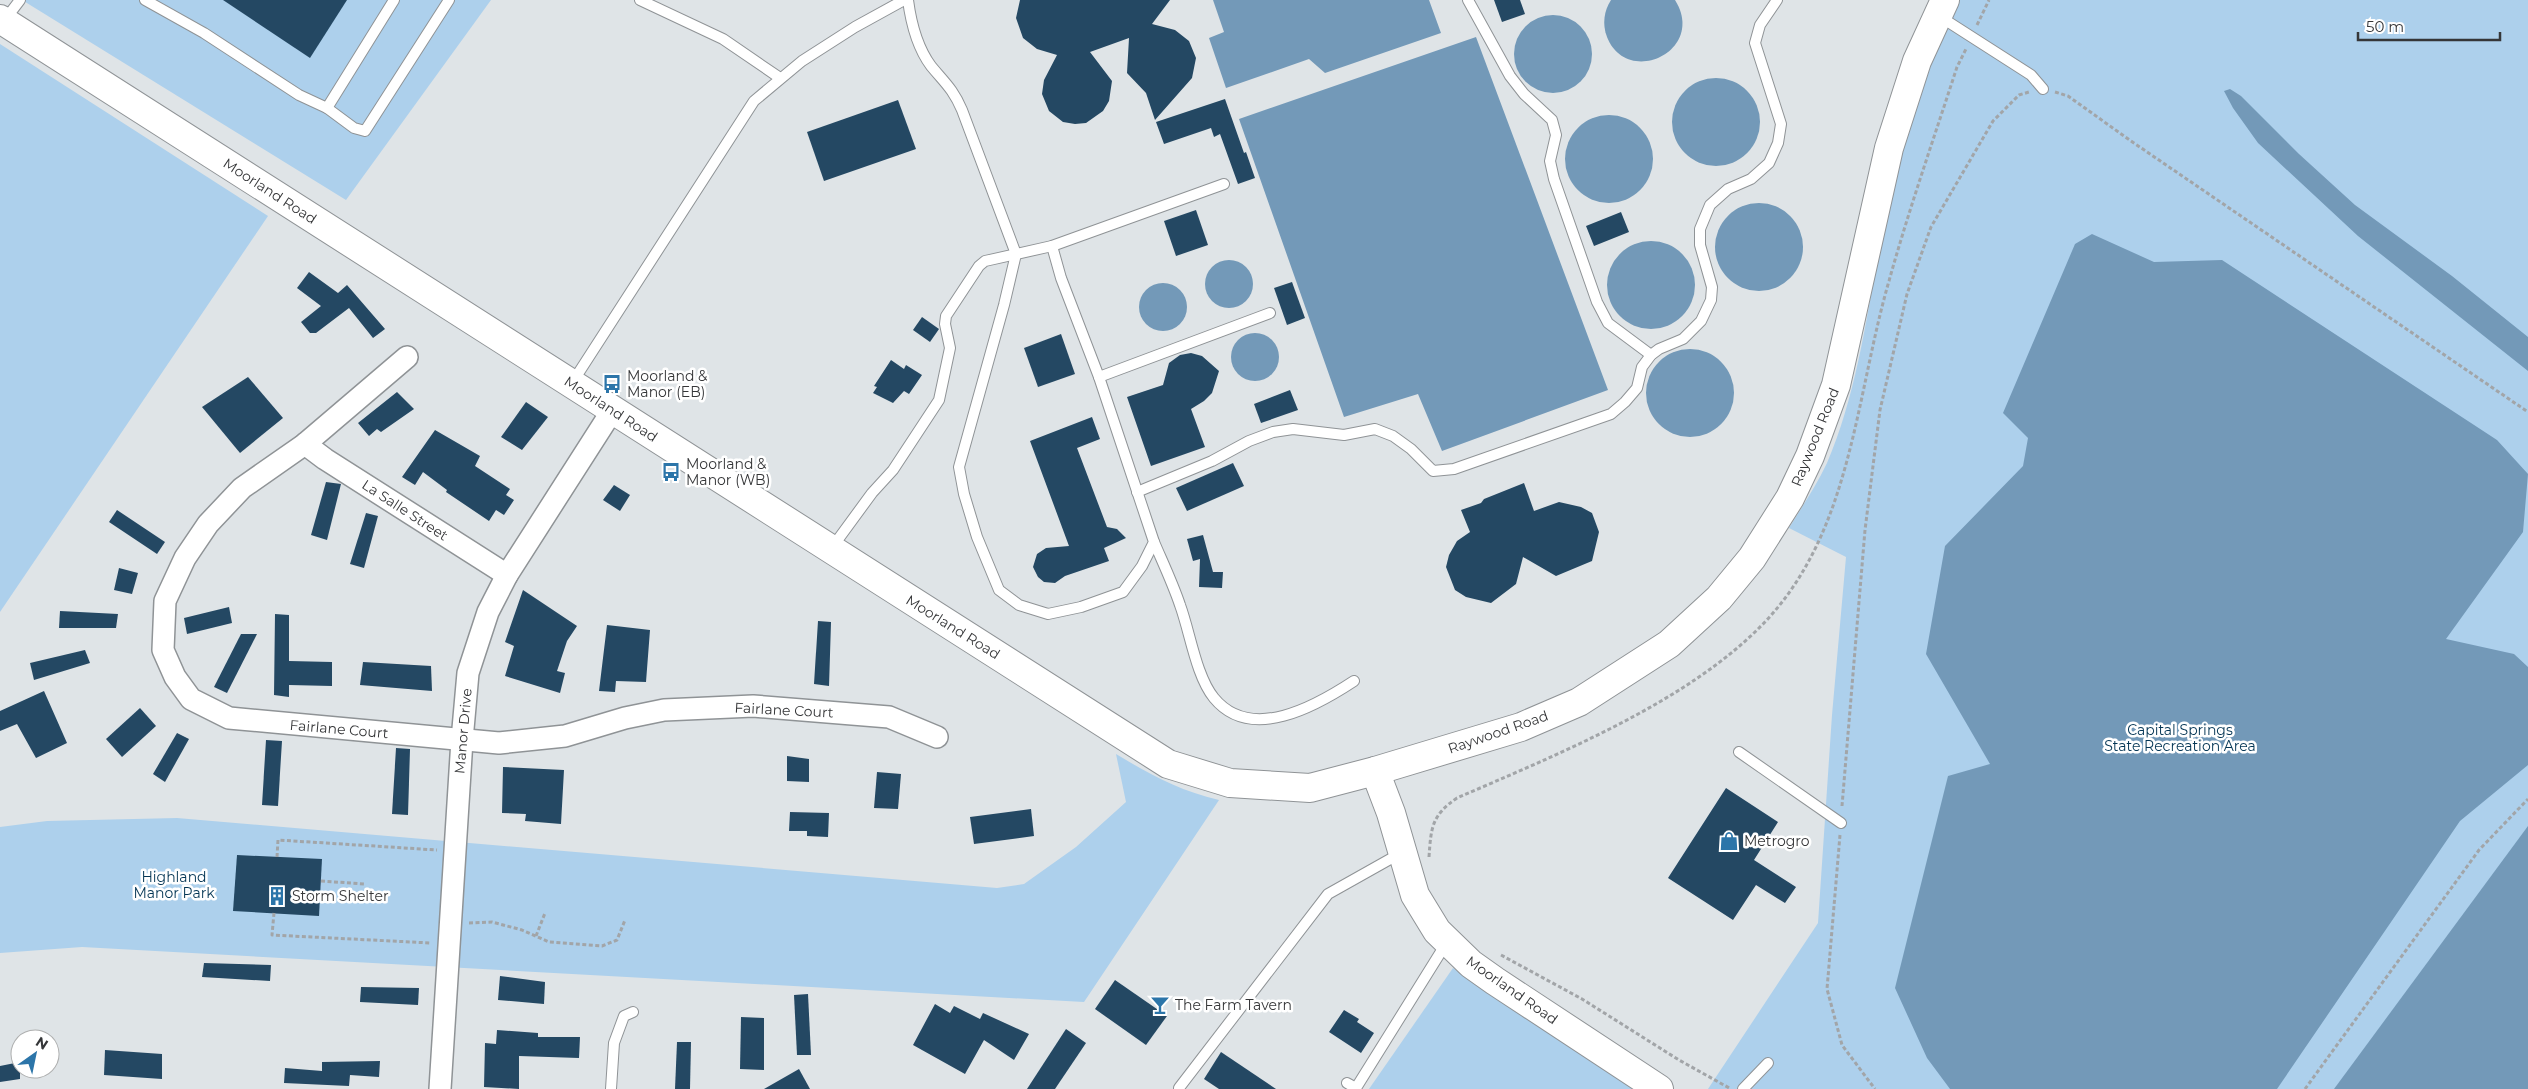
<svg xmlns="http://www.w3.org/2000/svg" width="2528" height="1089" font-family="Montserrat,sans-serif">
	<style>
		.green { fill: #add0ec }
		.water { fill: #7399b8 }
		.building { fill: #244863 }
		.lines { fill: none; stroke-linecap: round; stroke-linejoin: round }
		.lane-casing { stroke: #8f9396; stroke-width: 12 }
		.street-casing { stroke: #8f9396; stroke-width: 24 }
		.secondary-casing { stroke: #8f9396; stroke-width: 30 }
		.path { stroke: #a2a5a8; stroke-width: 3; stroke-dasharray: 4 2.5; stroke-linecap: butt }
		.lane { stroke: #fff; stroke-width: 10 }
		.street { stroke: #fff; stroke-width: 21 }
		.secondary { stroke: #fff; stroke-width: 28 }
		.labels { text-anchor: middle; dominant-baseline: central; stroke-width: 5; stroke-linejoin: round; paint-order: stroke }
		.street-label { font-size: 14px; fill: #353638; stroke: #fff }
		.poi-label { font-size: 14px; fill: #353638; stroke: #fff; text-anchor: start }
		.park-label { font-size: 14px; fill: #033554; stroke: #fff }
	</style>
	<rect width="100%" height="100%" fill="#dfe4e7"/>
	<!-- green -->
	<g class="green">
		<path d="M22,0H491L346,200Z"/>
		<path d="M1957,0H2528V1089H1708L1818,923L1832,715L1846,557L1789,528C1802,507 1816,486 1827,463C1866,373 1872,262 1896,167C1911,109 1934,55 1957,0Z"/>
		<path d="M0,44L268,216L0,612Z"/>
		<path d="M1116,754C1149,774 1180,791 1219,800L1084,1002L82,947L0,953V827L47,821L177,818L997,888L1024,884L1076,847L1126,802Z"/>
		<path d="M1453,968L1633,1089H1369Z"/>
	</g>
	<!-- water -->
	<g class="water">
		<path d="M1213,0H1429L1441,33L1325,73L1309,59L1226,88L1209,38L1224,32Z"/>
		<path d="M1611,0H1675C1707,51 1627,88 1607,37C1602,24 1604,11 1611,0Z"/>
		<circle cx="1553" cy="54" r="39"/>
		<path d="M1476,37L1608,390L1442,451L1418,394L1344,417L1239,119Z"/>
		<circle cx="1716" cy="122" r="44"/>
		<path d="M2230,89L2241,96L2299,154L2355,205L2452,276L2528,337V371L2358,236L2258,143L2233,108L2224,91Z"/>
		<circle cx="1609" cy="159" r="44"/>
		<circle cx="1759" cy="247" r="44"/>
		<path d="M2092,234L2154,262L2222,260L2497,440L2528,474L2523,532L2446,639L2514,654L2528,667V765L2460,821L2277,1089H1950L1927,1058L1895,988L1948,776L1990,764L1926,654L1945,546L2023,466L2028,438L2003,413L2075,244Z"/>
		<circle cx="1651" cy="285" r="44"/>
		<circle cx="1229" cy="284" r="24"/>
		<circle cx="1163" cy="307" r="24"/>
		<circle cx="1255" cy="357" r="24"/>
		<circle cx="1690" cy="393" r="44"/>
		<path d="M2528,826V1089H2334Z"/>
	</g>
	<!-- building -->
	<g class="building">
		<path d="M223,0H347L310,58Z"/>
		<path d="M1020,0H1170L1152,24L1175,30L1189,41L1196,58L1192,78L1155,120L1146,93L1127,73L1129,38L1090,52L1112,81L1109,101L1103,111L1086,123L1075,124L1063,122L1049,111L1042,94L1044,80L1057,55L1037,49L1023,38L1016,18Z"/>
		<path d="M1494,0H1520L1525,14L1502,22Z"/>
		<path d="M1225,99L1244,153L1246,152L1255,178L1238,184L1220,134L1214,137L1211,128L1164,144L1156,122Z"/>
		<path d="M898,100L916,149L824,181L807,132Z"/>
		<path d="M1196,210L1208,245L1176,256L1164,221Z"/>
		<path d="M1621,212L1629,232L1594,246L1586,226Z"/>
		<path d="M309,272L338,293L347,285L385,329L373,338L349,308L316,333H310L301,322L321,306L297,288Z"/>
		<path d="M1292,282L1305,318L1287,325L1274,288Z"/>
		<path d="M922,317L939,329L930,342L913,330Z"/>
		<path d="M1061,334L1075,374L1038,387L1024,348Z"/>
		<path d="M1191,353L1202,356L1219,371L1212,393L1204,401L1191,409L1205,447L1151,466L1127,397L1163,385L1169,363L1180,355Z"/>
		<path d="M891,360L904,369L906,365L922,375L909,394L904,391L893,403L873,393L877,387L874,386Z"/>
		<path d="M248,377L283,418L240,453L202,407Z"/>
		<path d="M1290,390L1298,410L1261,423L1254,404Z"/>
		<path d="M397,392L414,409L381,432L377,429L369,436L358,423Z"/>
		<path d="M526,402L548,417L522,450L501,437Z"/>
		<path d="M1092,417L1100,439L1077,448L1107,527L1117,529L1126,538L1104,548L1109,561L1065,576L1055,583L1044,582L1038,577L1033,567L1037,554L1046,548L1069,546L1030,441Z"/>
		<path d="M435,430L480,456L475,466L510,489L506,495L514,500L504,515L496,510L489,521L446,492L447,490L423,472L415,485L402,477Z"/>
		<path d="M1233,463L1244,486L1187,511L1176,488Z"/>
		<path d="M326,482L341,484L327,540L311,535Z"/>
		<path d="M1524,483L1534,511L1559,502L1581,507L1592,513L1599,532L1592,561L1556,576L1523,557L1516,584L1491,603L1466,597L1455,590L1446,567L1449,555L1457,541L1470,532L1461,510L1481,503L1484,499Z"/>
		<path d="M614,485L630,495L620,511L603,500Z"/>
		<path d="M117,510L165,542L157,554L109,522Z"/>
		<path d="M366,513L378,516L364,568L350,564Z"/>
		<path d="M1203,535L1213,572H1223L1222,588L1199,587L1200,559L1193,561L1187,539Z"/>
		<path d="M119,568L138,573L132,594L114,590Z"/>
		<path d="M523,590L577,626L567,641L557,671L565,673L560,693L505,676L514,646L505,642Z"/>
		<path d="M229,607L232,623L187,634L184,618Z"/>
		<path d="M60,611L118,614L116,628H59Z"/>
		<path d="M275,614L289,615V661L332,662V686L289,685V697L274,695Z"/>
		<path d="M818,621L831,622L829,686L814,684Z"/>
		<path d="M607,625L650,630L646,682L616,681L615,692L599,691Z"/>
		<path d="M241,634H257L227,693L214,687Z"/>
		<path d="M85,650L90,663L34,680L30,663Z"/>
		<path d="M363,662L431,666L432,691L360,685Z"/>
		<path d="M44,691L67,743L36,758L17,724L0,731V711Z"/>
		<path d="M140,708L156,726L122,757L106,739Z"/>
		<path d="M177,733L189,739L165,782L153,774Z"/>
		<path d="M266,740L282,741L278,806L262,805Z"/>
		<path d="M396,748L410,749L408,815L392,814Z"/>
		<path d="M787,756L809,759V782L787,781Z"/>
		<path d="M503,767L564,770L561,824L525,821L526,814L502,813Z"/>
		<path d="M877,772L901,774L898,809L874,808Z"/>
		<path d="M1726,788L1778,822L1754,860L1796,887L1785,903L1756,885L1733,920L1668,878Z"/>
		<path d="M1031,809L1034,836L974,844L970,817Z"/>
		<path d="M790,812L829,813L828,837L807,836V831H789Z"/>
		<path d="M237,855L322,859L319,916L233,911Z"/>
		<path d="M204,963L271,965L270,981L202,977Z"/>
		<path d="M500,976L545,982L544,1004L498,1000Z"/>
		<path d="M1115,980L1167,1016L1146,1045L1095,1009Z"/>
		<path d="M361,987L419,988L418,1005L360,1002Z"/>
		<path d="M808,994L811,1055H797L794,995Z"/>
		<path d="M935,1004L950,1013L954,1006L980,1019L983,1013L1029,1034L1014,1060L984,1040L965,1074L913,1045Z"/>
		<path d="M1344,1010L1359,1019L1357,1022L1374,1033L1361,1053L1329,1032Z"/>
		<path d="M741,1017L764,1018V1070L740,1069Z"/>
		<path d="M1066,1029L1086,1043L1055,1089H1027Z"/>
		<path d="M497,1030L538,1033V1037H580L579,1058L519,1056V1089L484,1087L485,1043L496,1044Z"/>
		<path d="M677,1042H691L690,1089H675Z"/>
		<path d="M105,1050L162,1054V1079L104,1075Z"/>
		<path d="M1221,1052L1276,1089H1219L1204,1079Z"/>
		<path d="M380,1061L379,1077L350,1075L349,1086L284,1083L285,1068L322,1071V1062Z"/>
		<path d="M20,1062V1079L0,1082V1066Z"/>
		<path d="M799,1069L810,1089H764Z"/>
	</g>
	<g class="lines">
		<!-- lane casing -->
		<g class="lane-casing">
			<g id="lane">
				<path d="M145,0L204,33L299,95L327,108L394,0"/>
				<path d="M640,0L723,39L780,78"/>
				<path d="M908,0C911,23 917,47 931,66C945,83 953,89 962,110L1016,254L1004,305L959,467L964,494L977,537L999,590L1019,605L1048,614L1081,607L1123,592L1142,566L1154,542L1099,377L1061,278L1052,246"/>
				<path d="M1468,0L1510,76L1524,94L1552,120L1556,135L1550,161L1554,179L1597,302L1608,323L1651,355"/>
				<path d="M1939,16L2031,75L2043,89"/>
				<path d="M4,21L20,0"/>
				<path d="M327,108L354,128L365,131L449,0"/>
				<path d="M1099,377L1270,313"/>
				<path d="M572,383L754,101L802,61L855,27L904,0"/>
				<path d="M1137,492L1212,461L1249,441L1273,432L1293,429L1344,435L1375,429L1393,436L1411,449L1433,471L1454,469L1611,414L1625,402L1637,388L1642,367L1651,355L1659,349L1683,339L1701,321L1711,300L1712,287L1700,245V229L1710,205L1728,189L1751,179L1769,163L1778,143L1781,124L1755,43L1760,25L1777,0"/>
				<path d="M1154,542C1163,563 1173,584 1180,605C1190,632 1196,676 1214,698C1251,743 1316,706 1354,681"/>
				<path d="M831,549L872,493L893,470L939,400L950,348L945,324L946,316L979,266L985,261L1052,246L1224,184"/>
				<path d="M1739,752L1841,823"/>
				<path d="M1347,1083L1356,1088L1447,942"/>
				<path d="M1179,1088L1328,894L1401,853"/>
				<path d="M611,1089L614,1043L624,1016L633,1012"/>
				<path d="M1743,1089L1768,1063"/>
			</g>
		</g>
		<!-- street casing -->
		<g class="street-casing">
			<g id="street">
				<path d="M407,357L305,444L242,488L208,524L185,558L165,601L163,650L175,677L191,699L229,718L499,743L565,736L625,718L664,710L753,706L889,717L937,737"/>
				<path d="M305,444L325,459L507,575"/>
				<path d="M440,1089L462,740L468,673L488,612L507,575L612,411"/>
			</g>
		</g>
		<!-- secondary casing -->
		<g class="secondary-casing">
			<g id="secondary">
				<path d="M0,19L1168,764L1230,783L1310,788L1375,771L1521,727L1579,702L1669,644L1719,598L1752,558L1790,498L1810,456L1836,385L1889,148L1917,61L1945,0"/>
				<path d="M1375,771L1391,813L1415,895L1437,931L1471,964L1495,981L1659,1089"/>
			</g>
		</g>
		<!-- path -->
		<g class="path">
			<path d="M1977,25L1989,0"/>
			<path d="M2055,92L2068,96L2131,141L2528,412"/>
			<path d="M1842,806L1865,530L1880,410L1907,294L1931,227L1993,121L2019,95L2029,92"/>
			<path d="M1840,835L1827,989L1842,1045L1875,1089"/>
			<path d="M277,857L278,840L437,850"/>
			<path d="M1429,857C1431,827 1432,815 1457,798C1556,755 1686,703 1762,625C1852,533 1855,398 1889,281C1909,209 1934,138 1957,67L1966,49"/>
			<path d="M321,881L365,884"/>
			<path d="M274,913L272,935L431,943"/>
			<path d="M469,923L492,922L522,930L549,942L602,946L617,940L625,920"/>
			<path d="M536,936L545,913"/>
			<path d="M1501,955L1582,999L1679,1060L1731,1089"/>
			<path d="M2305,1089L2479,850L2528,799"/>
		</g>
		<!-- lane -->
		<use href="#lane" class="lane"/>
		<!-- street -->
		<use href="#street" class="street"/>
		<!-- secondary -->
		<use href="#secondary" class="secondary"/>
	</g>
	<!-- icons -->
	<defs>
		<g id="bus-bare" transform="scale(1.5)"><path d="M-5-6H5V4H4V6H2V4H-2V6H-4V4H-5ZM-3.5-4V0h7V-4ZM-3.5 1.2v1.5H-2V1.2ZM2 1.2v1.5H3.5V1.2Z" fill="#2c75a9" stroke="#fff" stroke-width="2.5" paint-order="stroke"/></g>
		<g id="shop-bare" transform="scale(1.5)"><path d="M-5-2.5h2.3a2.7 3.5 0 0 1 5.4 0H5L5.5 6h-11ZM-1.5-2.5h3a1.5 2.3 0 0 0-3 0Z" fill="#2c75a9" stroke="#fff" stroke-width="2.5" paint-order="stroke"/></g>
		<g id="building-bare" transform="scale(1.5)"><path d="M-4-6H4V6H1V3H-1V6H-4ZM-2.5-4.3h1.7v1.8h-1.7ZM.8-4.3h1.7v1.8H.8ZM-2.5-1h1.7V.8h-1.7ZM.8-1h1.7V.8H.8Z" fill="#2c75a9" stroke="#fff" stroke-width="2.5" paint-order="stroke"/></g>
		<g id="bar-bare" transform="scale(1.5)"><path d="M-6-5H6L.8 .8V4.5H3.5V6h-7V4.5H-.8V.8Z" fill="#2c75a9" stroke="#fff" stroke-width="2.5" paint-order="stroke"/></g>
	</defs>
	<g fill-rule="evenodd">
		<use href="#bus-bare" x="612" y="384"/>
		<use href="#bus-bare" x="671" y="472"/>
		<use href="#shop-bare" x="1729" y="841"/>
		<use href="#building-bare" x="277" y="896"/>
		<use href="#bar-bare" x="1160" y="1005"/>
	</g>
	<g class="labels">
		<!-- street labels -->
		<g class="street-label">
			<text transform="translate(270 191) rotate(33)">Moorland Road</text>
			<text transform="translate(611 409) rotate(33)">Moorland Road</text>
			<text transform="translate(1815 437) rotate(-68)">Raywood Road</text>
			<text transform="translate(405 510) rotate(33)">La Salle Street</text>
			<text transform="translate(953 627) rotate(32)">Moorland Road</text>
			<text transform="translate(784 710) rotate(3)">Fairlane Court</text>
			<text transform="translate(339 729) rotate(5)">Fairlane Court</text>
			<text transform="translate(463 731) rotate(-85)">Manor Drive</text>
			<text transform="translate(1498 732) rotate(-19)">Raywood Road</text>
			<text transform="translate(1512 990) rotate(35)">Moorland Road</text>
		</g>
		<!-- poi labels -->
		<g class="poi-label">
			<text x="627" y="376">Moorland &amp;<tspan x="627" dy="16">Manor (EB)</tspan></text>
			<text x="686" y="464">Moorland &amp;<tspan x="686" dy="16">Manor (WB)</tspan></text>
			<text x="1744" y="841">Metrogro</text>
			<text x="292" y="896">Storm Shelter</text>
			<text x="1175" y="1005">The Farm Tavern</text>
		</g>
		<!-- park labels -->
		<g class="park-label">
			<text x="2180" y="730">Capital Springs<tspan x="2180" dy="16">State Recreation Area</tspan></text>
			<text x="174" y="877">Highland<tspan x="174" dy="16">Manor Park</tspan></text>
		</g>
	</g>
	<!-- north arrow -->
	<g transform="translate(35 1054) rotate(33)"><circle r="24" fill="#ffffff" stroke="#aeafaf"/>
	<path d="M0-4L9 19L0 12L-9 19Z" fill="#2c75a9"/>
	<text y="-8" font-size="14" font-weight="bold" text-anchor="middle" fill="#353638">N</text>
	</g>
	<!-- scale -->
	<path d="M2358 32v8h142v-8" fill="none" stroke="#353638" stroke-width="2.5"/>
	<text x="2366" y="32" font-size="15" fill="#353638" stroke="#ffffff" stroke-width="4" paint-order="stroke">50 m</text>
</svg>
